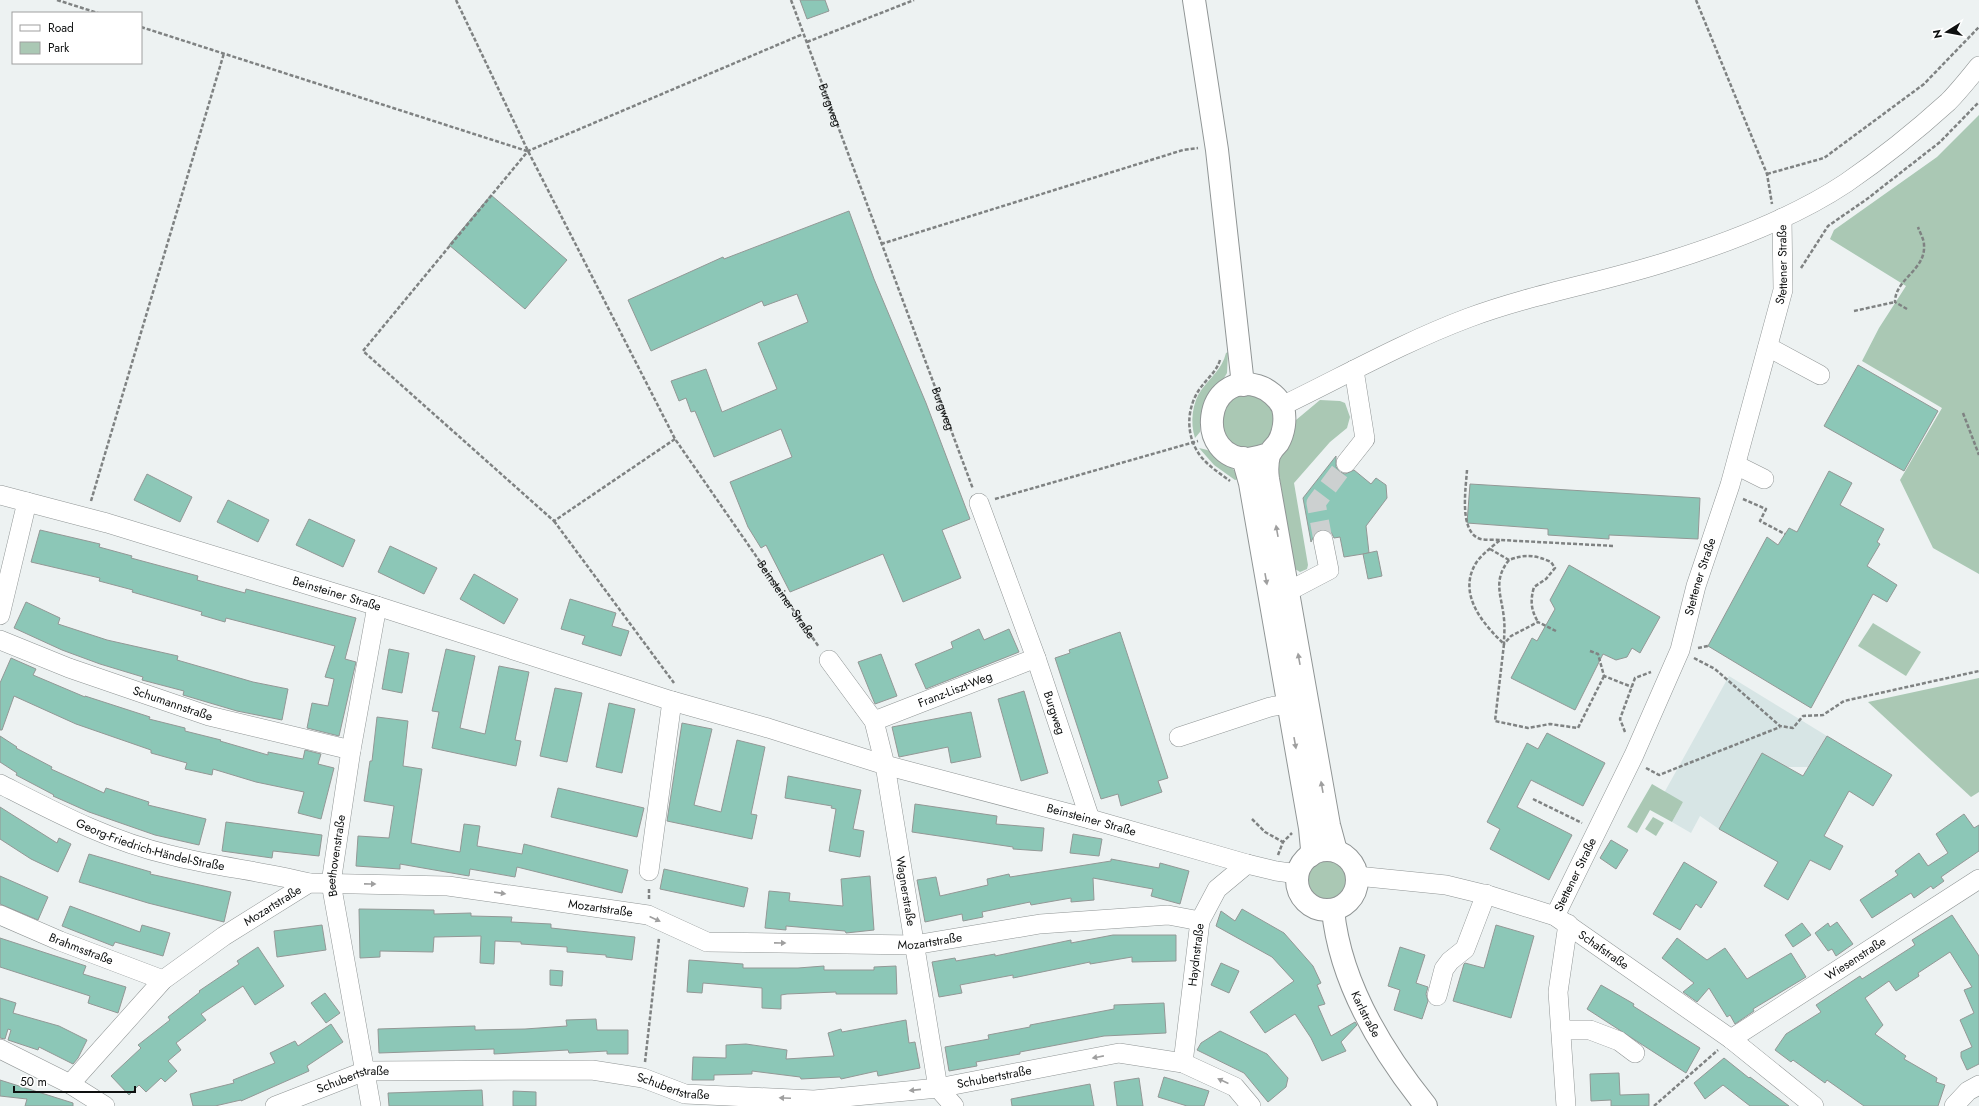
<svg xmlns="http://www.w3.org/2000/svg" width="1979" height="1106" font-family="Jost,sans-serif">
	<style>
		.built { fill: #d7e5e5 }
		.green { fill: #aac8b4 }
		.building { fill: #8cc7b7; stroke: #939896 }
		.lines { fill: none; stroke-linecap: round; stroke-linejoin: round }
		.minor-tunnel { stroke: #ccd0d0; stroke-width: 19; stroke-dasharray: 19 10; stroke-linecap: butt }
		.minor-casing { stroke: #909595; stroke-width: 20 }
		.major-casing { stroke: #909595; stroke-width: 24 }
		.path { stroke: #7f8282; stroke-width: 2.5; stroke-dasharray: 4 2; stroke-linecap: butt }
		.minor { stroke: #fff; stroke-width: 19 }
		.major { stroke: #fff; stroke-width: 22 }
		.oneway { fill: #9f9f9f }
		.labels { text-anchor: middle; dominant-baseline: central; stroke-width: 4; stroke-linejoin: round; paint-order: stroke }
		.street-label { font-size: 12px; fill: #0e1010; stroke: #fff }
	</style>
	<rect width="100%" height="100%" fill="#edf2f2"/>
	<!-- built -->
	<path class="built" d="M1729,676L1827,736L1808,767H1786L1719,829L1700,816L1691,833L1672,822L1683,802L1664,793Z"/>
	<!-- green -->
	<g class="green">
		<path d="M1979,115V574L1933,548L1900,480L1942,408L1862,361L1879,328L1906,286L1830,239L1834,230L1937,157Z"/>
		<path d="M1228,352L1227,373L1201,417L1200,432L1195,438C1190,423 1192,402 1202,389C1211,377 1222,369 1226,353Z"/>
		<path d="M1256,392L1277,411L1273,439C1250,455 1244,454 1223,436C1222,398 1219,402 1256,392Z"/>
		<path d="M1320,400L1340,401L1345,403L1350,417L1347,428L1330,442L1294,483L1308,565L1307,569L1300,572L1295,569L1277,463L1296,420Z"/>
		<path d="M1199,448C1216,451 1232,463 1239,479L1235,480L1214,465Z"/>
		<path d="M1873,623L1921,652L1906,676L1858,646Z"/>
		<path d="M1979,678V792L1971,797L1868,702Z"/>
		<path d="M1652,784L1683,802L1672,822L1650,810L1637,833L1627,827Z"/>
		<path d="M1653,817L1664,823L1656,836L1645,829Z"/>
		<circle cx="1327" cy="880" r="20"/>
	</g>
	<!-- building -->
	<g class="building">
		<path d="M800,0H825L829,11L807,19Z"/>
		<path d="M491,195L567,260L525,309L449,245Z"/>
		<path d="M849,211L874,279L926,403L970,519L942,530L961,578L903,602L883,554L790,592L766,545L761,548L748,527L730,482L792,457L781,429L714,457L695,411L691,412L686,398L679,401L671,381L706,369L722,412L777,389L758,343L808,322L797,294L764,306L762,301L651,351L628,300L723,257L724,259Z"/>
		<path d="M1858,365L1938,411L1904,471L1824,426Z"/>
		<path d="M1336,456V467L1340,472L1345,474L1354,470L1371,484L1376,478L1386,485L1387,498L1366,526L1369,553L1344,557L1340,537L1334,538L1331,532L1326,530L1316,532L1311,542L1303,498Z"/>
		<path d="M1829,471L1852,483L1840,505L1884,529L1877,542L1880,544L1867,566L1897,585L1887,602L1873,594L1811,708L1708,646L1767,537L1778,545L1789,528L1797,532Z"/>
		<path d="M147,474L192,497L180,522L134,500Z"/>
		<path d="M1470,484L1700,498L1698,539L1609,535V539L1548,535V529L1467,523Z"/>
		<path d="M228,500L269,520L258,542L217,522Z"/>
		<path d="M309,519L355,540L343,567L296,545Z"/>
		<path d="M40,530L100,544L99,547L132,556L131,558L198,576L197,580L245,593L246,589L356,618L345,659L356,662L339,736L307,728L312,703L328,706L334,679L325,677L335,646L226,618L225,622L201,615L202,612L132,592L133,590L99,581L100,578L31,562Z"/>
		<path d="M390,546L437,568L424,594L378,572Z"/>
		<path d="M1377,551L1382,576L1368,579L1363,554Z"/>
		<path d="M1569,565L1660,617L1640,653L1632,648L1627,657L1616,660L1603,654L1575,710L1511,678L1532,638L1537,641L1555,609L1550,600Z"/>
		<path d="M474,574L518,599L504,624L460,599Z"/>
		<path d="M570,599L616,613L612,626L629,631L621,656L582,644L585,636L561,629Z"/>
		<path d="M26,602L60,618L58,624L107,640L178,656L177,660L253,682L288,689L282,720L237,711L183,695L184,691L142,680L143,677L100,664L62,650L14,628Z"/>
		<path d="M979,629L984,640L1009,629L1019,652L926,689L915,664L953,648L951,642Z"/>
		<path d="M1120,632L1168,778L1158,781L1162,792L1121,806L1118,794L1101,799L1055,658L1070,653L1069,650Z"/>
		<path d="M389,649L409,653L402,693L382,689Z"/>
		<path d="M446,649L475,656L460,728L485,734L499,666L529,672L515,740L521,741L516,766L432,748L439,712L432,711Z"/>
		<path d="M881,654L897,696L875,704L858,662Z"/>
		<path d="M11,658L36,669L33,675L85,697V696L150,717L149,719L185,728V731L221,740L220,741L268,755V752L303,759L305,750L321,754L318,764L334,768L321,819L298,813L304,792L256,782L213,769L212,775L185,769L187,763L151,753V750L76,724L14,696L2,730H0V683Z"/>
		<path d="M555,688L582,693L567,762L540,756Z"/>
		<path d="M1024,691L1048,773L1021,781L998,699Z"/>
		<path d="M609,703L635,709L622,773L596,767Z"/>
		<path d="M971,712L981,757L951,763L948,747L899,757L892,727Z"/>
		<path d="M377,717L408,721L403,766L422,769L411,843L460,852L464,824L480,826L477,846L522,854L524,844L628,870L622,893L517,867L515,877L470,869L469,876L400,864V869L356,866L358,836L389,838L394,806L364,801L370,761H372Z"/>
		<path d="M682,723L712,729L694,805L721,812L737,740L765,747L751,814L757,815L752,839L667,821Z"/>
		<path d="M1547,733L1605,763L1583,806L1531,780L1517,807L1572,835L1549,880L1490,849L1500,829L1487,822L1527,743L1538,749Z"/>
		<path d="M0,736L17,747L16,748L52,767L51,769L104,793L106,788L149,802L148,805L206,819L199,845L155,835L89,812L53,796L54,795L16,775L17,773L0,762Z"/>
		<path d="M1827,736L1892,775L1873,806L1849,791L1824,836L1843,846L1830,870L1810,860L1788,900L1764,886L1778,862L1719,829L1762,753L1803,776Z"/>
		<path d="M788,776L861,790L853,829L864,831L860,857L829,851L836,809L831,808L832,806L785,798Z"/>
		<path d="M558,788L644,808L637,837L551,817Z"/>
		<path d="M915,804L997,816L996,824L1044,828L1042,851L1013,849V847L912,832Z"/>
		<path d="M0,807L57,843L59,838L71,844L58,872L31,859L0,839Z"/>
		<path d="M1964,814L1974,828L1979,825V851L1941,877L1944,881L1933,889L1931,886L1914,898L1911,893L1872,918L1860,900L1898,875L1895,871L1919,853L1928,866L1948,853L1936,834Z"/>
		<path d="M226,822L322,835L319,856L273,851L272,858L222,851Z"/>
		<path d="M1073,834L1102,839L1099,856L1070,853Z"/>
		<path d="M1611,840L1628,850L1616,869L1600,858Z"/>
		<path d="M89,854L151,872L150,874L231,892L224,922L148,903L79,882Z"/>
		<path d="M1111,859L1159,868L1160,863L1189,871L1180,904L1151,896L1153,889L1093,878L1094,900L1071,902V898L1031,905L1030,902L982,912L983,917L963,921L962,914L925,922L917,880L936,877L940,896L988,885L987,879L1009,874L1010,877L1111,861Z"/>
		<path d="M1684,862L1717,882L1701,908L1696,904L1680,930L1653,914Z"/>
		<path d="M664,869L748,888L744,907L660,889Z"/>
		<path d="M0,876L48,897L38,920L0,904Z"/>
		<path d="M870,876L874,930L846,933L845,931L786,926V930L765,928L769,891L790,893L789,901L843,906L841,879Z"/>
		<path d="M70,906L140,932L142,925L170,933L163,956L115,942L113,946L62,926Z"/>
		<path d="M359,909L434,910V914L471,913V916L512,917L511,922L551,924V928L635,937L632,960L606,957V955L567,952V947L521,944V942L495,941L494,964L480,963L481,936L434,937L433,952L380,951V957L360,958Z"/>
		<path d="M1242,909L1284,933L1313,966L1321,983L1317,985L1325,1004L1318,1006L1331,1036L1355,1022L1357,1025L1341,1042L1346,1051L1322,1061L1311,1038L1295,1014L1265,1033L1250,1012L1294,981L1272,957L1216,926L1221,911L1235,921Z"/>
		<path d="M1952,915L1979,956V1064L1967,1070L1961,1057V1052L1972,1047L1960,1020L1974,1013L1964,990L1972,987L1950,952L1918,973L1919,976L1896,991L1889,981L1865,998L1883,1025L1875,1034L1906,1056L1904,1059L1937,1078L1936,1082L1945,1085L1938,1106H1864L1827,1080L1825,1083L1793,1060L1791,1062L1775,1050L1786,1034L1821,1012L1816,1005L1860,976L1862,979L1915,945L1912,940Z"/>
		<path d="M1837,922L1853,944L1836,956L1832,949L1828,951L1815,933L1828,923L1830,927Z"/>
		<path d="M1802,923L1811,935L1793,947L1785,935Z"/>
		<path d="M322,925L326,950L277,957L274,931Z"/>
		<path d="M1496,925L1534,936L1511,1018L1453,1001L1464,964L1465,963L1484,968Z"/>
		<path d="M1113,935H1176V961L1132,962V957L1090,964V962L1013,978V975L960,985L962,993L939,997L932,962L955,958L956,961L995,954V956L1071,940V943Z"/>
		<path d="M0,938L86,966L83,974L126,987L118,1013L88,1003L90,996L0,967Z"/>
		<path d="M1677,938L1707,960L1725,948L1747,979L1791,953L1806,977L1753,1009L1754,1011L1735,1024L1730,1015L1727,1017L1709,988L1697,1002L1683,992L1694,983L1662,958Z"/>
		<path d="M258,947L284,986L255,1005L243,986L201,1014L206,1020L176,1043L181,1050L168,1061L177,1071L165,1082L161,1078L146,1092L139,1085L129,1095L111,1076L141,1048L138,1045L170,1020L168,1017L200,992L199,991L239,964L237,961Z"/>
		<path d="M1400,947L1425,955L1416,983L1428,987L1426,994L1428,1001L1422,1019L1394,1010L1400,990L1388,986Z"/>
		<path d="M689,960L743,964V968H798L824,966V970H874V967L896,966L897,994H836V992L787,994L781,995V1009L762,1008V988L703,983L702,993L687,992Z"/>
		<path d="M1221,963L1239,971L1229,993L1211,985Z"/>
		<path d="M550,970L563,971L562,986L550,985Z"/>
		<path d="M1601,985L1634,1004L1633,1006L1700,1048L1686,1073L1587,1009Z"/>
		<path d="M325,993L340,1013L326,1023L311,1003Z"/>
		<path d="M0,998L16,1003L13,1013L59,1026L87,1040L78,1058L73,1064L39,1047L38,1050L8,1040L11,1030L8,1029L5,1039L0,1038Z"/>
		<path d="M1164,1003L1166,1033L1104,1036L1020,1052V1054L976,1062L977,1066L949,1071L945,1047L989,1039L988,1035L1030,1027V1025L1114,1009V1005Z"/>
		<path d="M596,1019L597,1030H628V1054H607V1051L569,1053L568,1050L494,1054V1049L379,1053L378,1029L475,1026V1030L525,1029L567,1026L566,1020Z"/>
		<path d="M906,1020L909,1043L915,1042L920,1068L878,1076L877,1071L841,1079L840,1077L801,1079L800,1077L752,1071V1074L714,1075V1080H692L693,1057L726,1058V1045L746,1044L787,1050L786,1059L834,1056L828,1033L841,1029L842,1032Z"/>
		<path d="M331,1024L343,1042L307,1066L309,1071L241,1101V1100L215,1106H193L190,1094L234,1083L233,1080L275,1063L270,1053L295,1041L298,1046Z"/>
		<path d="M1220,1031L1267,1054L1288,1078L1286,1087L1268,1102L1244,1073L1197,1050L1201,1043Z"/>
		<path d="M1724,1058L1749,1078L1750,1077L1789,1106H1750L1723,1085L1705,1099L1694,1083Z"/>
		<path d="M1619,1073L1620,1095L1649,1094V1106H1611V1100L1591,1101L1590,1074Z"/>
		<path d="M1164,1077L1209,1091L1204,1106H1187L1158,1097Z"/>
		<path d="M1139,1078L1143,1106H1117L1114,1082Z"/>
		<path d="M0,1080L73,1103V1106H25L27,1099L0,1096Z"/>
		<path d="M1090,1084L1094,1106H1012L1011,1099Z"/>
		<path d="M482,1090L483,1106H389L388,1093Z"/>
		<path d="M513,1091L536,1092V1106H513Z"/>
	</g>
	<g class="lines">
		<!-- minor-tunnel -->
		<path class="minor-tunnel" d="M1323,540L1316,503L1346,463"/>
		<!-- minor casing -->
		<g class="minor-casing">
			<g id="minor">
				<path d="M1768,347L1820,375"/>
				<path d="M1282,406C1344,376 1404,342 1468,318C1532,294 1600,283 1666,262C1724,244 1795,217 1846,183C1881,159 1916,131 1948,102C1959,91 1969,78 1979,66"/>
				<path d="M1346,463L1365,439L1354,370"/>
				<path d="M1736,465L1764,479"/>
				<path id="s3" d="M0,495L107,523L377,606L672,701L768,728L885,765L1090,819L1247,864L1276,871L1298,874"/>
				<path id="s4" d="M979,503L1036,658L1090,819"/>
				<path d="M1287,592L1329,570L1323,540"/>
				<path d="M0,615L27,502"/>
				<path id="s5" d="M0,640L69,668L209,716L351,750"/>
				<path id="s6" d="M829,660L874,721L885,765L938,1088L954,1106"/>
				<path id="s7" d="M874,721L1036,658"/>
				<path d="M1179,737L1270,707L1288,704"/>
				<path id="s8" d="M0,784C55,812 109,841 170,855C216,867 263,871 309,883"/>
				<path d="M649,871L672,701"/>
				<path id="s9" d="M1357,876L1446,885L1491,896L1555,916L1731,1039L1814,1106"/>
				<path id="s10" d="M0,915L60,941L163,980"/>
				<path id="s11" d="M1555,916L1634,755L1680,650L1696,586L1730,485L1783,290L1782,218"/>
				<path d="M1437,996L1444,969L1450,961L1465,949L1486,894"/>
				<path d="M1561,1030H1590L1619,1041L1635,1053"/>
				<path id="s12" d="M1731,1039L1979,879"/>
				<path d="M0,1049L70,1084L105,1106"/>
				<path id="s13" d="M1183,1063L1200,921L1217,889L1247,864"/>
				<path id="s14" d="M70,1084L163,980L224,936L309,883L448,886L648,915L707,942L914,945L1040,924L1168,915L1200,921"/>
				<path id="s15" d="M275,1106L365,1071L592,1070L643,1078L685,1094L814,1100L938,1088L1119,1053L1183,1063L1235,1087L1251,1106"/>
				<path id="s16" d="M371,1106L331,883L351,750L377,606"/>
				<path d="M1566,1106L1558,992L1568,924"/>
				<path d="M1954,1106L1968,1091L1979,1085"/>
			</g>
		</g>
		<!-- major casing -->
		<g class="major-casing">
			<g id="major">
				<path d="M1194,0L1217,150L1243,385"/>
				<path d="M1269,454C1263,456 1256,458 1249,459C1193,459 1204,370 1258,386C1268,389 1279,398 1283,408C1286,419 1284,433 1278,443C1275,446 1271,451 1269,455C1267,463 1267,472 1268,479L1329,825L1336,851"/>
				<path d="M1243,458L1250,483L1310,828L1312,849L1310,856"/>
				<circle cx="1327" cy="880" r="30"/>
				<path id="s17" d="M1333,910C1340,983 1381,1050 1426,1106"/>
			</g>
		</g>
		<!-- path -->
		<g class="path">
			<path d="M57,0L98,13"/>
			<path id="s1" d="M456,0L528,151L675,439L819,647"/>
			<path id="s2" d="M791,0L973,489"/>
			<path d="M1696,0L1767,174L1772,204"/>
			<path d="M141,27L527,151"/>
			<path d="M807,42L914,0"/>
			<path d="M1767,174L1824,158L1924,84L1979,27"/>
			<path d="M881,244L1183,150L1198,148"/>
			<path d="M1801,268L1828,226L1867,199L1940,142L1979,102"/>
			<path d="M1907,309L1895,302C1895,279 1926,270 1924,245C1924,239 1920,233 1918,227"/>
			<path d="M1854,311L1895,302"/>
			<path d="M1220,360C1216,373 1206,379 1199,390C1185,411 1186,440 1203,459C1211,468 1221,474 1230,481"/>
			<path d="M1963,413L1979,455"/>
			<path d="M675,439L554,521L363,351L528,151L803,34"/>
			<path d="M1467,470C1466,487 1459,529 1478,538C1484,541 1493,539 1500,540"/>
			<path d="M995,499L1198,441"/>
			<path d="M1743,499L1766,509L1760,521L1785,534"/>
			<path d="M91,501L224,53"/>
			<path d="M554,521L674,683"/>
			<path d="M1490,549L1509,560C1524,554 1536,555 1551,562L1555,568L1546,579L1534,587C1530,601 1531,610 1538,622"/>
			<path d="M1509,560C1492,581 1502,596 1504,619C1505,627 1504,636 1504,644L1511,636L1538,622L1556,631"/>
			<path d="M1698,648L1708,646"/>
			<path d="M1590,651L1598,654L1604,676L1632,687"/>
			<path d="M1694,658L1715,669L1780,726L1793,728L1803,716L1823,715L1844,701L1979,671"/>
			<path d="M1604,676L1578,728L1550,724L1528,728L1495,721L1504,644C1483,624 1457,594 1476,563C1482,554 1492,547 1500,540L1615,546"/>
			<path d="M1625,732L1620,719L1635,678L1651,672"/>
			<path d="M1646,768L1659,775L1780,727"/>
			<path d="M1533,799L1582,823"/>
			<path d="M1252,819L1265,832L1283,842"/>
			<path d="M1278,855L1283,842L1292,833"/>
			<path d="M649,899V888"/>
			<path d="M645,1062L659,938"/>
			<path d="M1654,1106L1718,1050"/>
		</g>
		<!-- minor -->
		<use href="#minor" class="minor"/>
		<!-- major -->
		<use href="#major" class="major"/>
	</g>
	<!-- one-way arrows -->
	<defs><path id="oneway-solid" d="M-6-.8H1V-3.2L6.5 0L1 3.2V.8H-6Z"/></defs>
	<g class="oneway">
		<use href="#oneway-solid" transform="translate(1277 531) rotate(-100)"/>
		<use href="#oneway-solid" transform="translate(1266 579) rotate(80)"/>
		<use href="#oneway-solid" transform="translate(1299 659) rotate(-100)"/>
		<use href="#oneway-solid" transform="translate(1295 743) rotate(80)"/>
		<use href="#oneway-solid" transform="translate(1322 787) rotate(-100)"/>
		<use href="#oneway-solid" transform="translate(370 884) rotate(1)"/>
		<use href="#oneway-solid" transform="translate(500 893) rotate(8)"/>
		<use href="#oneway-solid" transform="translate(655 919) rotate(25)"/>
		<use href="#oneway-solid" transform="translate(780 943) rotate(1)"/>
		<use href="#oneway-solid" transform="translate(1098 1057) rotate(169)"/>
		<use href="#oneway-solid" transform="translate(1223 1081) rotate(-155)"/>
		<use href="#oneway-solid" transform="translate(915 1090) rotate(174)"/>
		<use href="#oneway-solid" transform="translate(785 1098) rotate(-177)"/>
	</g>
	<g class="labels">
		<!-- street labels -->
		<g class="street-label">
			<text stroke="none"><textPath href="#s2" startOffset="112">Burgweg</textPath></text>
			<text stroke="none"><textPath href="#s11" startOffset="694">Stettener Straße</textPath></text>
			<text stroke="none"><textPath href="#s2" startOffset="436">Burgweg</textPath></text>
			<text stroke="none"><textPath href="#s11" startOffset="370">Stettener Straße</textPath></text>
			<text stroke="none"><textPath href="#s3" startOffset="351">Beinsteiner Straße</textPath></text>
			<text stroke="none"><textPath href="#s1" startOffset="686">Beinsteiner Straße</textPath></text>
			<text stroke="none"><textPath href="#s7" startOffset="87">Franz-Liszt-Weg</textPath></text>
			<text stroke="none"><textPath href="#s5" startOffset="184">Schumannstraße</textPath></text>
			<text stroke="none"><textPath href="#s4" startOffset="223">Burgweg</textPath></text>
			<text stroke="none"><textPath href="#s3" startOffset="1139">Beinsteiner Straße</textPath></text>
			<text stroke="none"><textPath href="#s8" startOffset="163">Georg-Friedrich-Händel-Straße</textPath></text>
			<text stroke="none"><textPath href="#s16" startOffset="254">Beethovenstraße</textPath></text>
			<text stroke="none"><textPath href="#s11" startOffset="46">Stettener Straße</textPath></text>
			<text stroke="none"><textPath href="#s6" startOffset="249">Wagnerstraße</textPath></text>
			<text stroke="none"><textPath href="#s14" startOffset="272">Mozartstraße</textPath></text>
			<text stroke="none"><textPath href="#s14" startOffset="608">Mozartstraße</textPath></text>
			<text stroke="none"><textPath href="#s14" startOffset="944">Mozartstraße</textPath></text>
			<text stroke="none"><textPath href="#s10" startOffset="88">Brahmsstraße</textPath></text>
			<text stroke="none"><textPath href="#s9" startOffset="262">Schafstraße</textPath></text>
			<text stroke="none"><textPath href="#s13" startOffset="109">Haydnstraße</textPath></text>
			<text stroke="none"><textPath href="#s12" startOffset="148">Wiesenstraße</textPath></text>
			<text stroke="none"><textPath href="#s17" startOffset="110">Karlstraße</textPath></text>
			<text stroke="none"><textPath href="#s15" startOffset="731">Schubertstraße</textPath></text>
			<text stroke="none"><textPath href="#s15" startOffset="83">Schubertstraße</textPath></text>
			<text stroke="none"><textPath href="#s15" startOffset="407">Schubertstraße</textPath></text>
		</g>
	</g>
	<!-- legend -->
	<rect x="12" y="12" width="130" height="52" fill="#ffffff" stroke="#9f9f9f"/>
	<rect x="20" y="25" width="20" height="6" fill="#ffffff" stroke="#9f9f9f"/>
	<text x="48" y="32" font-size="12" fill="#0e1010">Road</text>
	<rect x="20" y="42" width="20" height="12" fill="#aac8b4" stroke="#9f9f9f"/>
	<text x="48" y="52" font-size="12" fill="#0e1010">Park</text>
	<!-- north arrow -->
	<g transform="translate(1947 32) rotate(259)" stroke="#ffffff" stroke-width="3" paint-order="stroke">
	<path d="M0-3L7 15L0 10L-7 15Z" fill="#0e1010"/>
	<text y="-6" font-size="11" font-weight="bold" text-anchor="middle" fill="#0e1010">N</text>
	</g>
	<!-- scale -->
	<path d="M14 1086v6h121v-6" fill="none" stroke="#0e1010" stroke-width="2"/>
	<text x="20" y="1086" font-size="12" fill="#0e1010" stroke="#ffffff" stroke-width="3" paint-order="stroke">50 m</text>
</svg>
